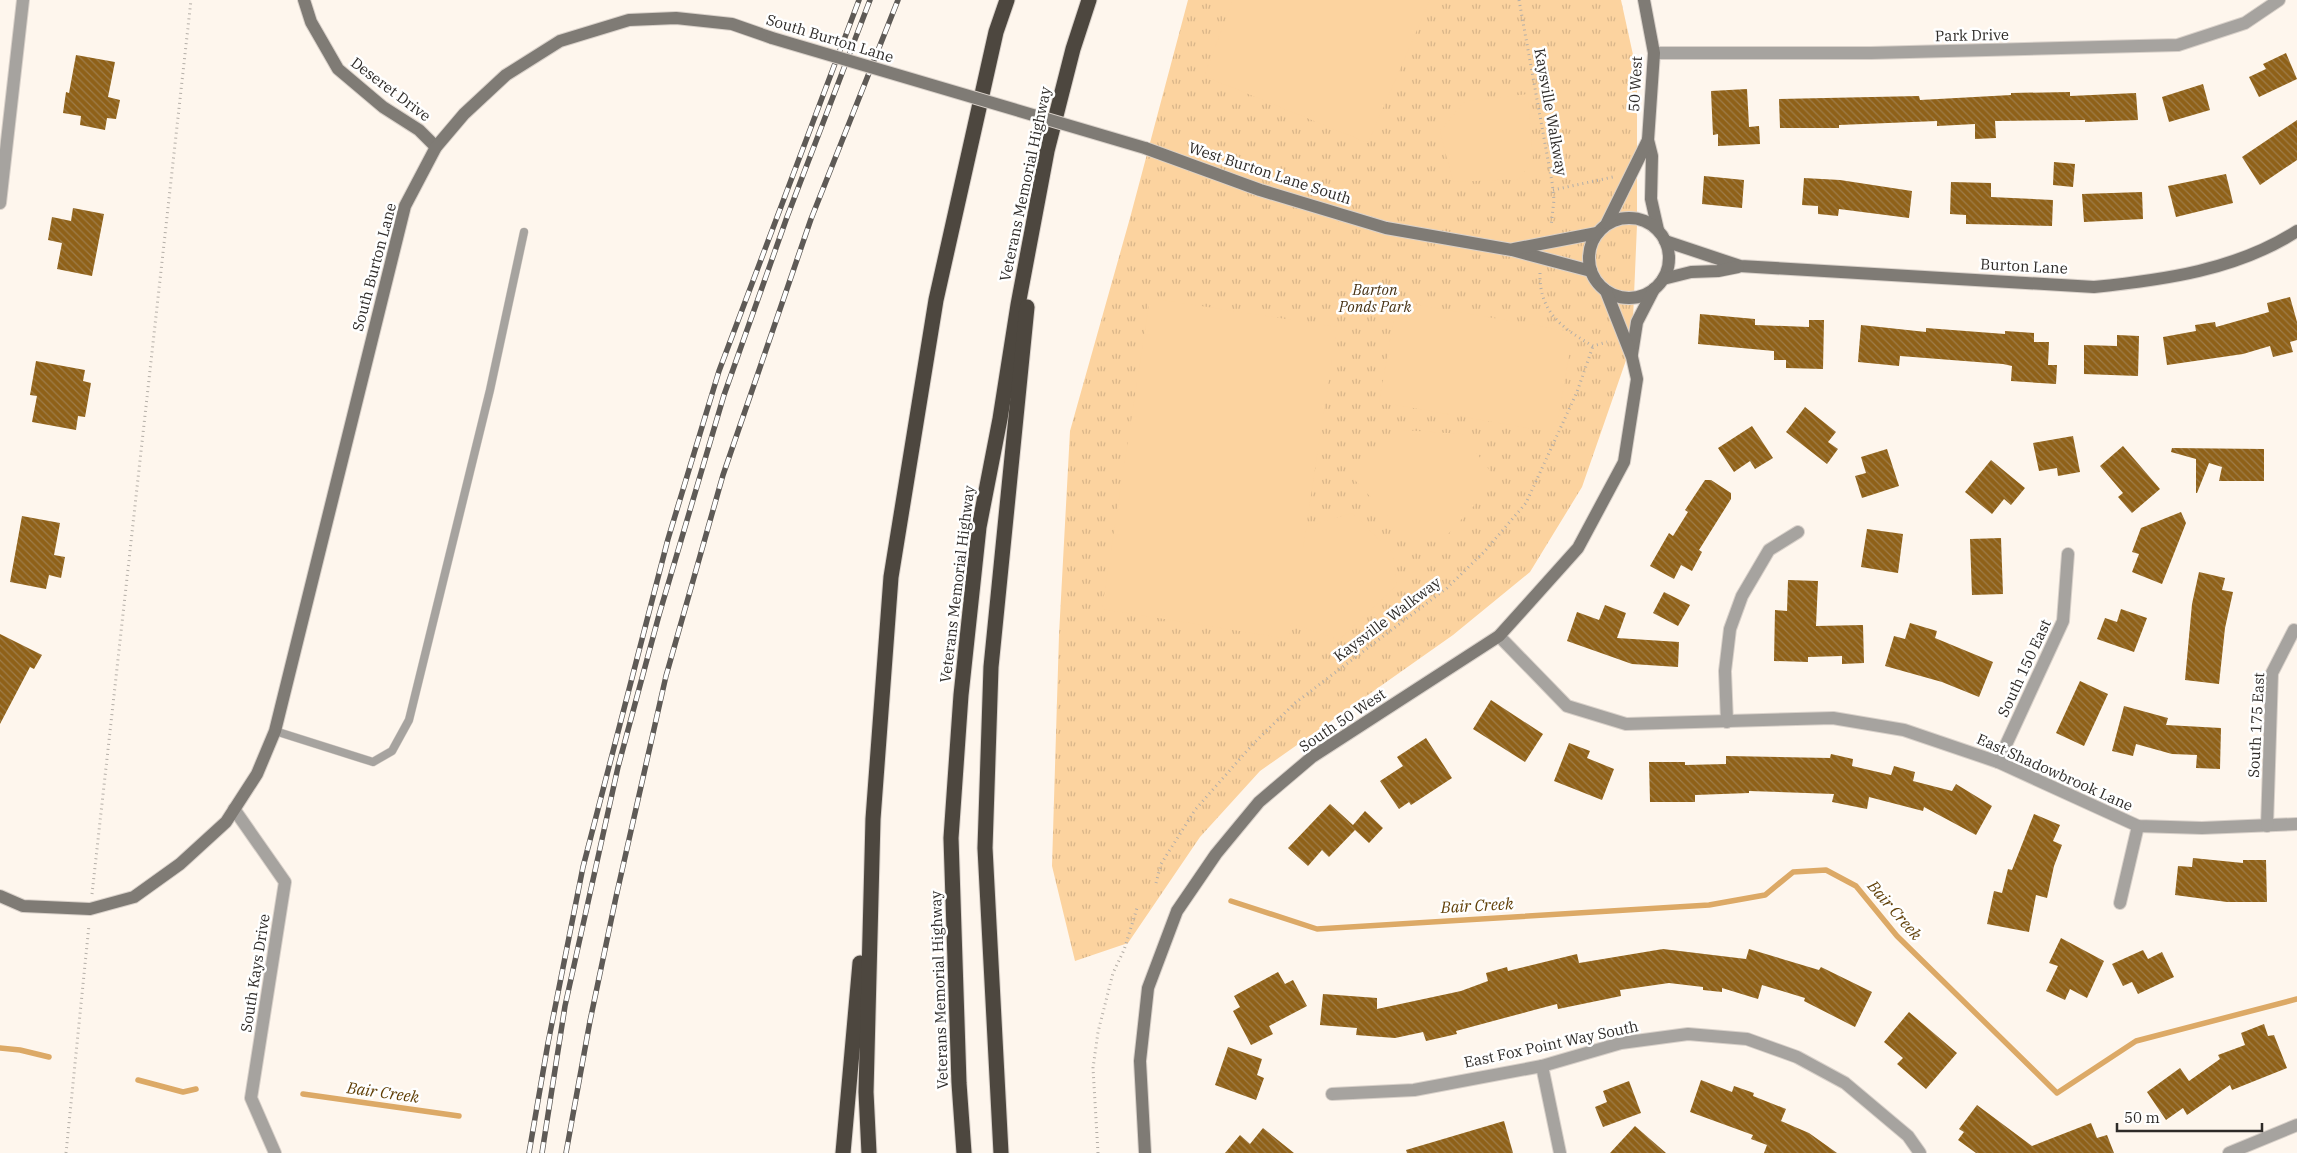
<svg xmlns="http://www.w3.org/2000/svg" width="2297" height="1153" font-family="'IBM Plex Serif',serif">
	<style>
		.park { fill: url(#park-tufts) }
		.garden { fill: #fcd39f }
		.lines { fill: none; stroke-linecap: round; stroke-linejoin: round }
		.stream { stroke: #dca966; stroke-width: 5.5 }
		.building { fill: url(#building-back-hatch) }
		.lane-casing { stroke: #d9d1ca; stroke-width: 9 }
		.street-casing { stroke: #d9d1ca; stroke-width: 14 }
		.secondary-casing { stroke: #d9d1ca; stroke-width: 14 }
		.highway-casing { stroke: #d9d1ca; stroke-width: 17 }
		.path { stroke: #b4aea7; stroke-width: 3; stroke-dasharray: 1 4; stroke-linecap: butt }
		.lane { stroke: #a6a39f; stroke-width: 8 }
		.street { stroke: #a6a39f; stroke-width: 12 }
		.secondary { stroke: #7f7b75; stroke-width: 12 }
		.highway { stroke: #4d473f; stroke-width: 15 }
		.rail-casing { stroke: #5e5a56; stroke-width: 5.5 }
		.rail { stroke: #fff; stroke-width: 4; stroke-dasharray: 11; stroke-linecap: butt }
		.secondary-bridge-casing { stroke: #d9d1ca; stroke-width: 14; stroke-linecap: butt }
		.secondary-bridge { stroke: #7f7b75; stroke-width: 12 }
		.labels { text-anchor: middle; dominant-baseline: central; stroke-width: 5; stroke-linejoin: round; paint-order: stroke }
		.street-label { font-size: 15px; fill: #2e2b28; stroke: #fff }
		.park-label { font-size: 15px; font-style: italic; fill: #483315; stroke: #fff }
		.water-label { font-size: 16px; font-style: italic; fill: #603f07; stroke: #fff }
	</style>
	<defs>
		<pattern id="park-tufts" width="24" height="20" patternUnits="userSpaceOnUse" patternTransform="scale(1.25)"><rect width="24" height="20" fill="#fcd39f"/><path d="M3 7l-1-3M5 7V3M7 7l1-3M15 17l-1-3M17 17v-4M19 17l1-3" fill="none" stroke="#d8b589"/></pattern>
		<pattern id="building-back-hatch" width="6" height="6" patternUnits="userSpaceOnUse" patternTransform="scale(1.25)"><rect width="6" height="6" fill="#8f6118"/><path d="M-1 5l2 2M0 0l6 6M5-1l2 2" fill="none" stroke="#9e7d4a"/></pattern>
	</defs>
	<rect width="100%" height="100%" fill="#fef6ed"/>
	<!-- park -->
	<path class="park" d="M1188,0H1621L1637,73V225L1632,343L1582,487L1530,572L1453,635L1260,771L1200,837L1128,943L1075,961L1052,866L1059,635L1070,431L1130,218Z"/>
	<!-- garden -->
	<g class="garden">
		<path d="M1233,0H1430L1368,143L1204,76Z"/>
		<path d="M1528,94L1533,160L1519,179L1453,182L1440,131L1465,101Z"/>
		<path d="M1150,298L1337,327L1303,547L1307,526L1352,513L1393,553L1397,585L1339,640L1291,623L1289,639L1102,609Z"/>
		<path d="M1397,301L1573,332L1556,433L1379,402Z"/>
		<path d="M1403,430L1462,434L1497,480L1441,542L1410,540L1353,478Z"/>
	</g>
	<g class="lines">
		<!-- stream -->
		<g class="stream">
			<path d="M1231,901L1317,929L1709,905L1765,895L1793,872L1826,870L1856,886L1897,936L2057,1093L2136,1041L2297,999"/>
			<path d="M0,1048L20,1050L49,1057"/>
			<path d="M138,1080L183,1092L196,1089"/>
			<path d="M303,1094L459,1116"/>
		</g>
	</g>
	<!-- building -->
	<g class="building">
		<path d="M2286,53L2297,79L2259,97L2249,77L2266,69L2263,64Z"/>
		<path d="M76,55L115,62L108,97L120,100L116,119L107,118L105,130L80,125L81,116L63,113L66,92L69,93Z"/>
		<path d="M2203,84L2210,110L2169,122L2162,97Z"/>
		<path d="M1747,89L1749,127L1759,126L1760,144L1718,146V134L1713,135L1711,91Z"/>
		<path d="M2070,92V96L2136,93L2138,120L2085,122V120L1995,121L1996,138L1975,139V124L1937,126V121L1839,125V128H1780L1779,99L1919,96L1920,100L2011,95V93Z"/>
		<path d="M2297,120V160L2260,185L2242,157Z"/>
		<path d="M2054,162L2075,164L2073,187L2053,185Z"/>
		<path d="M2226,174L2233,203L2176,217L2168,186Z"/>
		<path d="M1704,176L1744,180L1742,208L1702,204Z"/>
		<path d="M1804,178L1840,180L1912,191L1909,218L1839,209L1838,216L1818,214V206L1802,205Z"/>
		<path d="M1951,182L1991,183V197L2053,200L2052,226L1966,224V215L1950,214Z"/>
		<path d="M2142,192L2143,219L2084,222L2082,194Z"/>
		<path d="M73,208L104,214L92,276L57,269L62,243L48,240L52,217L71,221Z"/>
		<path d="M2290,297L2297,322V340L2290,342L2293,352L2273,357L2270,346L2243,354L2167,365L2163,337L2196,331L2195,325L2215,322L2216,327L2269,312L2267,303Z"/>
		<path d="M1700,314L1755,319V325L1809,327V320H1824L1823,369L1786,368V360H1774V351L1698,344Z"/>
		<path d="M1861,325L1926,332V328L2005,334V331L2034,333V342H2049L2048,365H2057L2056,384L2011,381L2012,366L2003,364L1900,356L1899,366L1858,362Z"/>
		<path d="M2117,335L2139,336L2138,376L2084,374V345L2117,346Z"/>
		<path d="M36,361L85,370L83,381L91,383L85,417L78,416L76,430L32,422L37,396L30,395Z"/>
		<path d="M1805,407L1836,432L1828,442L1838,449L1827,464L1786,432Z"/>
		<path d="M1752,426L1773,458L1755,469L1750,461L1734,472L1718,448Z"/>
		<path d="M2073,436L2080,472L2058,476L2057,468L2039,471L2033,443Z"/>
		<path d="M2123,446L2160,489L2132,513L2118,497L2123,493L2100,466Z"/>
		<path d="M2172,448L2264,449V481H2219L2222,467L2209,463L2197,493H2196V459L2171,452Z"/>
		<path d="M1887,449L1899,486L1862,498L1855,476L1866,473L1861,457Z"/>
		<path d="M1991,460L2025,488L2011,505L2004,499L1992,514L1965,492Z"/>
		<path d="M1705,480H1711L1731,493V499L1699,550L1702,552L1692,571L1681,565L1674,579L1650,566L1669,533L1673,536L1688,512L1685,510Z"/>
		<path d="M2181,512L2186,523L2162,584L2132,572L2139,554L2132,552L2141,528Z"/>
		<path d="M22,516L60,523L54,555L65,557L61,578L49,575L46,589L10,582Z"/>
		<path d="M1867,529L1903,534L1898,573L1861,567Z"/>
		<path d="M2001,538L2003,594L1972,595L1970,539Z"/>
		<path d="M2199,572L2225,578L2222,590L2233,592L2225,628L2219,684L2185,680L2192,604Z"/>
		<path d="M1788,580L1818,581L1816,626L1863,625L1864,663L1842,664V656L1808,657V662L1774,661L1775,610L1787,611Z"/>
		<path d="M1664,592L1690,605L1678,626L1653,613Z"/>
		<path d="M1605,605L1626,613L1617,638L1679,642L1678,667L1632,664L1567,641L1577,612L1599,620Z"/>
		<path d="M2121,609L2147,618L2134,652L2097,639L2105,618L2117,622Z"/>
		<path d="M1910,623L1937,631L1935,638L1993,662L1979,697L1942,682L1885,666L1894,636L1905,639Z"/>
		<path d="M0,634L42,655L34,669L30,667L0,724Z"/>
		<path d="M2080,681L2108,694L2084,746L2056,733Z"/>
		<path d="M1491,700L1543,734L1525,762L1473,729Z"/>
		<path d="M2124,706L2168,718L2166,725L2221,728L2220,769L2196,768L2197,755L2172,754L2136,744L2133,756L2112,751Z"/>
		<path d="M1426,738L1452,778L1411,805L1409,802L1399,809L1380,781L1403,766L1397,757Z"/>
		<path d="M1569,743L1590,751L1587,758L1614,769L1602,800L1554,781Z"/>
		<path d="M1831,754L1853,759L1852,766L1891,775L1894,766L1915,772L1913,781L1952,791L1956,784L1992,806L1976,835L1924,807L1923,811L1869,797L1867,809L1832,802L1834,794L1749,791V793L1695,795V802H1650L1649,762H1685V765L1726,764V756L1830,758Z"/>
		<path d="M1330,804L1353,825L1365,811L1383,828L1369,843L1355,830L1329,857L1322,850L1308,866L1288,848Z"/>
		<path d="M2034,814L2060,825L2053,841L2062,845L2054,866L2047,898L2036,895L2029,932L1987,924L1994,891L2002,893L2008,869L2012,870Z"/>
		<path d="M2193,858L2243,863V860H2266L2267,902H2227L2175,895L2178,866L2192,867Z"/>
		<path d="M2061,938L2104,961L2087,998L2070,989L2065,1000L2046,991L2058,966L2049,963Z"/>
		<path d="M1663,949L1746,959L1749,949L1819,970L1821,967L1872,992L1855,1027L1804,1001L1805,998L1762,985L1758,999L1722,988V992L1703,990V987L1669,983L1620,990L1621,996L1558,1009L1557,1004L1534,1010L1456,1031L1457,1034L1426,1041L1423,1032L1395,1038L1356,1035L1357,1028L1320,1025L1323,994L1377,998V1009L1461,991L1488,981L1486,973L1507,967L1508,971L1577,954L1579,963Z"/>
		<path d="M2143,950L2148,959L2162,952L2174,977L2138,994L2132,982L2123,986L2112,964Z"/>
		<path d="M1278,972L1285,984L1293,980L1307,1006L1269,1026L1273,1034L1251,1045L1233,1011L1240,1007L1234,996Z"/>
		<path d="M1909,1012L1957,1053L1926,1089L1897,1064L1903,1058L1884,1042Z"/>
		<path d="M2264,1024L2268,1036L2274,1035L2287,1068L2232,1090L2230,1085L2187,1115L2183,1108L2166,1120L2147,1092L2180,1068L2189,1081L2220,1059L2218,1055L2245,1045L2241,1033Z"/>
		<path d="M1228,1047L1262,1059L1257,1075L1264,1078L1256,1100L1215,1085Z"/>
		<path d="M1701,1080L1732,1092L1734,1086L1754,1093L1753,1096L1786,1109L1781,1121L1809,1133L1837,1153H1764L1767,1145L1751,1139L1753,1135L1690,1112Z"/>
		<path d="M1629,1081L1641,1113L1603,1127L1595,1107L1607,1102L1603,1091Z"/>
		<path d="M1977,1105L2032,1146L2091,1123L2097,1138L2107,1135L2114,1153H1976L1958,1140L1964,1132L1959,1129Z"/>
		<path d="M1504,1121L1513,1153H1407L1406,1150Z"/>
		<path d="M1635,1126L1666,1153H1610Z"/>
		<path d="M1263,1128L1294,1153H1225L1240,1135L1250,1144Z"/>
	</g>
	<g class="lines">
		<!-- lane casing -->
		<g class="lane-casing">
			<path id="lane" d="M275,731L373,762L392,751L409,720L490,390L524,232"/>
		</g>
		<!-- street casing -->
		<g class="street-casing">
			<g id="street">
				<path d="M1654,53H1871L2178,45L2245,23L2279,0"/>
				<path d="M0,203L23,0"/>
				<path d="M1499,636L1567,706L1626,724L1833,718L1904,730L1998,762L2138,826L2202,828L2297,824"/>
				<path d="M1727,722L1725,671L1730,629L1742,596L1769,550L1798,532"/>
				<path d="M1998,762L2063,621L2068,554"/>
				<path d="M234,809L285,882L251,1098L275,1153"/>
				<path d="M2267,826L2272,673L2294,630"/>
				<path d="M2120,903L2138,826"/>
				<path d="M1542,1066L1560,1153"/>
				<path d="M1332,1094L1414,1090L1542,1066L1621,1043L1688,1034L1747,1039L1797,1057L1845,1083L1908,1136L1920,1153"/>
				<path d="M2229,1153L2297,1125"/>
			</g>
		</g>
		<!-- secondary casing -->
		<g class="secondary-casing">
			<g id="secondary">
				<path d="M304,0L311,22L338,69L383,107L419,130L436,147"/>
				<path d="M1644,0L1654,53L1648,140L1652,156L1651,199L1658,230"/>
				<path d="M1145,148L1260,190L1386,228L1512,250L1591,271"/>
				<circle cx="1629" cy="258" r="40"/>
				<path d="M1607,223L1648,140"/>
				<path d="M1665,241L1740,266L2094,287C2163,280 2237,270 2297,231"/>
				<path d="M1514,249L1597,233"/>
				<path d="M1663,279L1691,272L1718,271L1738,267"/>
				<path d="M1632,354L1637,322L1654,289"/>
				<path d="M0,896L23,906L90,909L134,897L180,864L226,822L257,774L275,731L405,206L436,147L464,114L506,75L560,41L629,20L676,18L732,24L772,38"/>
				<path d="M1145,1153L1140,1061L1148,988L1177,911L1216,854L1259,802L1312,757L1499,636L1578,548L1624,462L1637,379L1632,357L1606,291"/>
			</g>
		</g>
		<!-- highway casing -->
		<g class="highway-casing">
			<g id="highway">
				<path d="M843,1153L860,963"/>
				<path d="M869,1153L866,1092L873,819L891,577L936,300L996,32L1007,0"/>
				<path d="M964,1153L959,1083L951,838L961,695L979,527L1000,419L1018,305L1047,151L1073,49L1089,0"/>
				<path d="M1001,1153L985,848L991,667L1027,307"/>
			</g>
		</g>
		<!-- path -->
		<g class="path">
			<path d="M1519,0L1552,182L1554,200L1551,226"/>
			<path d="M1553,190L1613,177"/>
			<path d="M1540,273C1539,312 1562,328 1593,346L1607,342"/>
			<path d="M1156,883L1161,864L1195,810L1253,744L1295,703L1447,588L1484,552L1526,503L1577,392L1593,346"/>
			<path d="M92,894L191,0"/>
			<path d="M66,1153L89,925"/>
			<path d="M1098,1153L1093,1068L1098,1032L1113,973L1124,950L1137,908"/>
		</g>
		<!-- lane -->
		<use href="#lane" class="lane"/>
		<!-- street -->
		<use href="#street" class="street"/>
		<!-- secondary -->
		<use href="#secondary" class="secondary"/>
		<!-- highway -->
		<use href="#highway" class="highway"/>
		<!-- rail casing -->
		<g class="rail-casing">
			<g id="rail">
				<path d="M529,1153L548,1043L583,867L668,539L719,371L859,0"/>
				<path d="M542,1153L565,1006L618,767L659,615L724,395L787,217L870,0"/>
				<path d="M566,1153L590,1021L616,897L666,676L723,475L811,219L898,0"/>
			</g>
		</g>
		<!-- rail -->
		<use href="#rail" class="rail"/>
		<!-- secondary-bridge casing -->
		<g class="secondary-bridge-casing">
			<path id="secondary-bridge" d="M772,38L1145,148"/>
		</g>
		<!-- secondary-bridge -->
		<use href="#secondary-bridge" class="secondary-bridge"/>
	</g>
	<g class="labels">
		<!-- street labels -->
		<g class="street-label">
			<text transform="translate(1972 35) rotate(-1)">Park Drive</text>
			<text transform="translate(830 38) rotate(17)">South Burton Lane</text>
			<text transform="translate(1635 84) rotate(-87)">50 West</text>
			<text transform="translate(391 89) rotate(37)">Deseret Drive</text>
			<text transform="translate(1551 112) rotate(80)">Kaysville Walkway</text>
			<text transform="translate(1270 173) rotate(18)">West Burton Lane South</text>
			<text transform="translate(1025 184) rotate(-78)">Veterans Memorial Highway</text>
			<text transform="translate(2024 266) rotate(3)">Burton Lane</text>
			<text transform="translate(374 267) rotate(-75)">South Burton Lane</text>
			<text transform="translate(957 584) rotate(-83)">Veterans Memorial Highway</text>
			<text transform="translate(1387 619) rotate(-37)">Kaysville Walkway</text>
			<text transform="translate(2024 668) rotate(-65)">South 150 East</text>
			<text transform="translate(1342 720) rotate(-34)">South 50 West</text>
			<text transform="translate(2256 725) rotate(-87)">South 175 East</text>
			<text transform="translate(2055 772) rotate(24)">East Shadowbrook Lane</text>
			<text transform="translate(255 973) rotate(-81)">South Kays Drive</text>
			<text transform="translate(939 990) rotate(-92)">Veterans Memorial Highway</text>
			<text transform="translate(1551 1044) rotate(-12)">East Fox Point Way South</text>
		</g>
		<!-- park labels -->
		<g class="park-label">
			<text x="1375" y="289">Barton<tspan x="1375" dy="17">Ponds Park</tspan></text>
		</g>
		<!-- water labels -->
		<g class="water-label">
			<text transform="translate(1477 905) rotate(-3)">Bair Creek</text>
			<text transform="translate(1895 910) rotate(49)">Bair Creek</text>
			<text transform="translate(383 1092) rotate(8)">Bair Creek</text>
		</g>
	</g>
	<!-- scale -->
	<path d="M2117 1123v8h145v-8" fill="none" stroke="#2e2b28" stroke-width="2.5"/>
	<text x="2124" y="1123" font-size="15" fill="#2e2b28" stroke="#ffffff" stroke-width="4" paint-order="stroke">50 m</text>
</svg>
